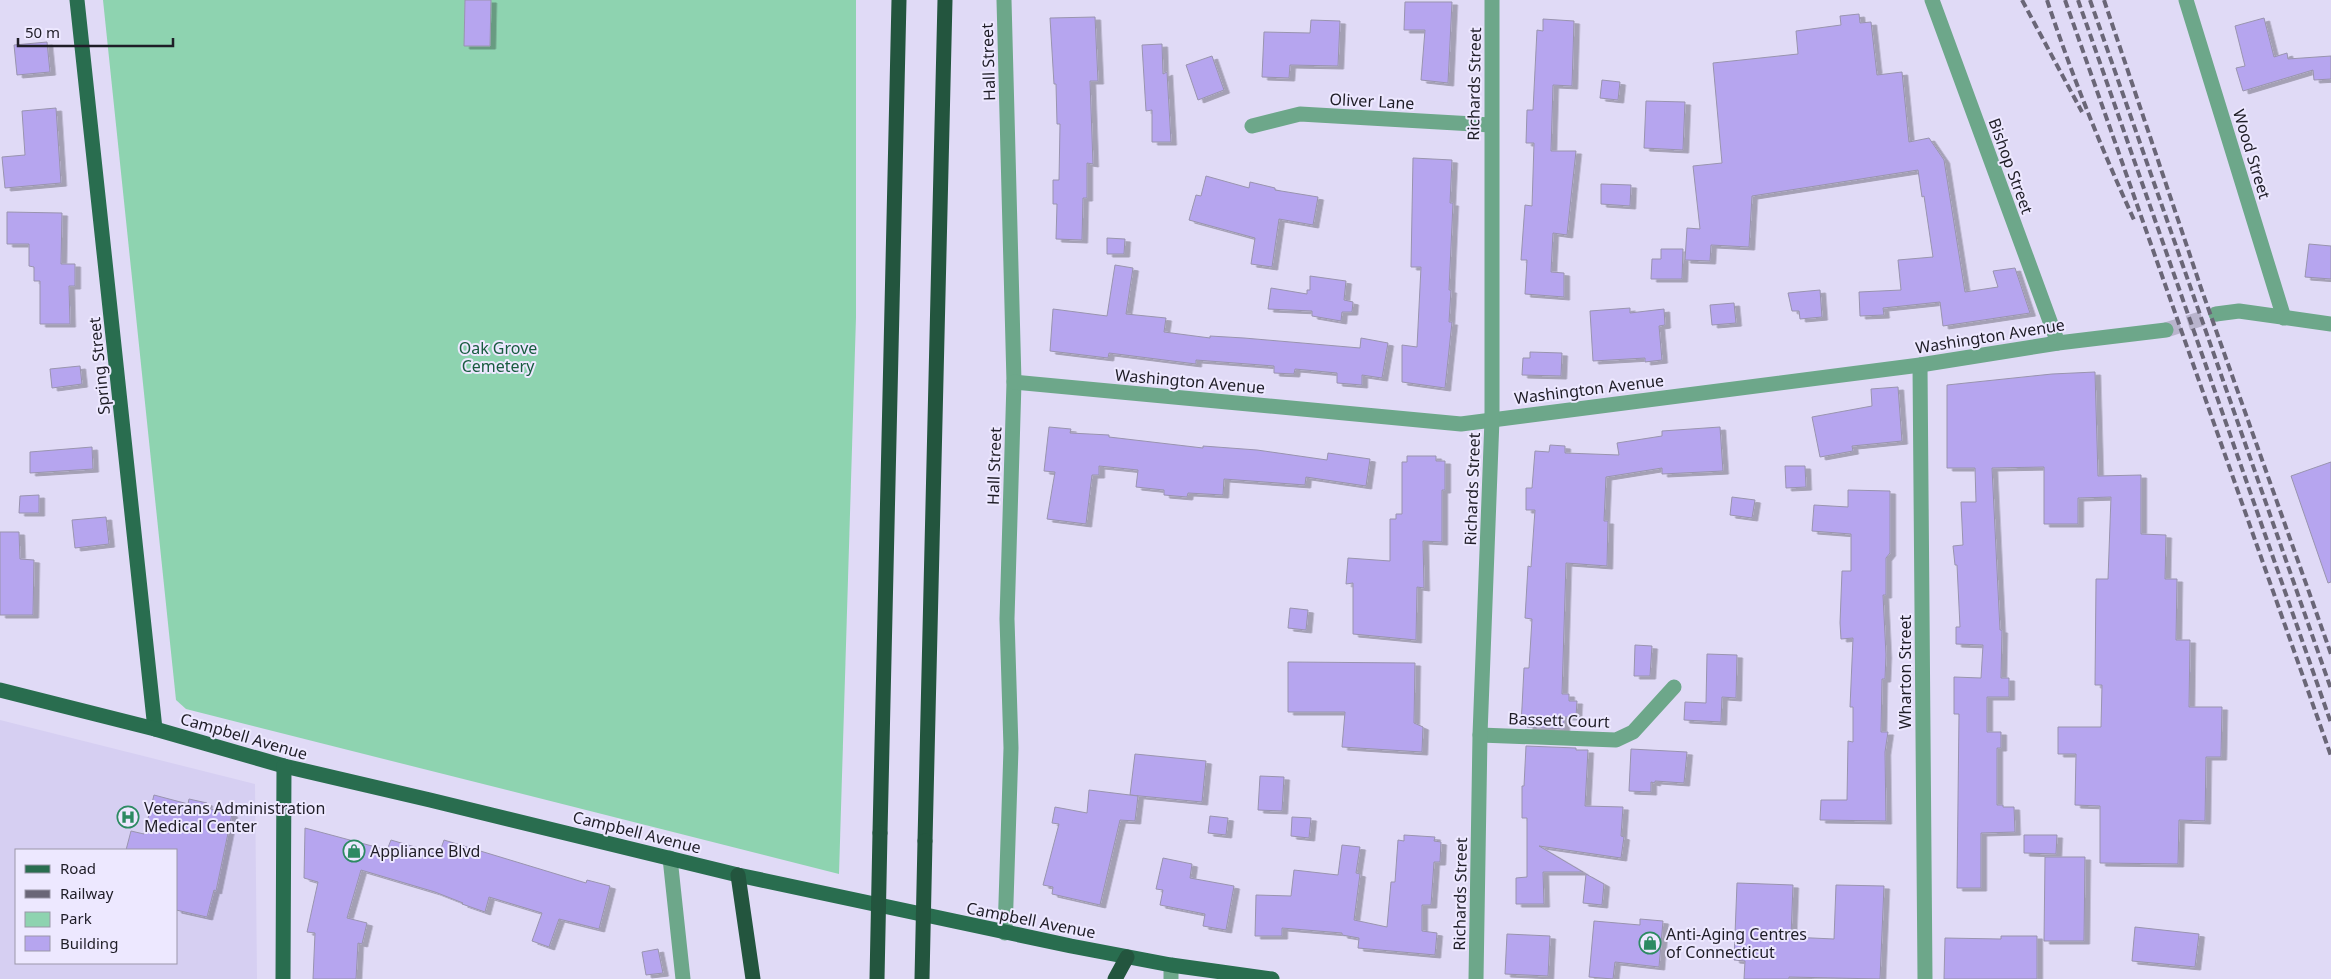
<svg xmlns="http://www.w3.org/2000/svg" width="2331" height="979" font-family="'Noto Sans',sans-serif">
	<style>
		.built { fill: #d6cff2; fill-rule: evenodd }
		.green { fill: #8ed3b0 }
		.building { fill: #b6a5ef; stroke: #9994ae; filter: url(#shadow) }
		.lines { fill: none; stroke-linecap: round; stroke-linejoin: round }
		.minor-tunnel { stroke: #b9b4cd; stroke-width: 15; stroke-dasharray: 15 8; stroke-linecap: butt }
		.minor { stroke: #6da78a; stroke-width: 15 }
		.major { stroke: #296d4f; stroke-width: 15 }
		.highway { stroke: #23553e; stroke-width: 15 }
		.rail { stroke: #6a6677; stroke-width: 4; stroke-dasharray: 8 4; stroke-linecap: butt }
		.highway-bridge { stroke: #23553e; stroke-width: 15 }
		.labels { text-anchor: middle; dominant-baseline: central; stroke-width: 4; stroke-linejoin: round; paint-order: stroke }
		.street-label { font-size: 16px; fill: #1f1d27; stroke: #ede8ff }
		.park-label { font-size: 16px; fill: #185b3f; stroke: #ede8ff }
		.poi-label { font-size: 16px; fill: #1f1d27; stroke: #ede8ff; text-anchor: start }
	</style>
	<defs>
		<filter id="shadow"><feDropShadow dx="5.5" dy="3" stdDeviation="0" flood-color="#0004"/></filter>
	</defs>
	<rect width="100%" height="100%" fill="#e0daf6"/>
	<!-- built -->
	<path class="built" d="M0,720L255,784L257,979H0ZM16,850H176V963H16Z"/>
	<!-- green -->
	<path class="green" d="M103,0H856V317L839,874L186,709L176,700Z"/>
	<!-- building -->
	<g class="building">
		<path d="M465,0H491L490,46H464Z"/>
		<path d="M1405,2H1452L1448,83L1421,80L1425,30H1404Z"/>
		<path d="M1859,14L1860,23L1871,22L1877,75L1902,72L1909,142L1929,138L1944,160L1965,292L1998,287L1993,271L2015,268L2030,313L1943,326L1940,302L1883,308L1884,315L1860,316L1859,292L1901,290L1898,260L1933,257L1924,196L1922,197L1918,170L1752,196L1749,247L1711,245L1710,261L1685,260L1687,228L1700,229L1693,166L1722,163L1713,63L1798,54L1796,31L1841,25L1840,16Z"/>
		<path d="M1095,17L1098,81H1090L1093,164L1087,163V198H1083L1082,240L1056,239L1057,204H1053V180H1059L1060,124H1057L1056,84H1054L1050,18Z"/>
		<path d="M2264,18L2274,57L2287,53L2288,59L2331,56V79L2314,80L2313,70L2243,91L2236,68L2245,66L2235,26Z"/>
		<path d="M1543,19L1574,21L1572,86L1553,85L1551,151H1576L1567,235L1553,233L1551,272L1564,273V297L1525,294L1527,260H1521L1525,205L1532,206L1534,143H1526L1527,110H1533L1537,30L1543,31Z"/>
		<path d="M1311,20L1340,21L1338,66L1290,65L1289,78L1262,77L1264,32L1310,33Z"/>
		<path d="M47,42L50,72L17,75L14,45Z"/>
		<path d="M1162,44L1163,74L1167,72L1171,142H1152V110L1146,111L1142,45Z"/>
		<path d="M1212,56L1224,90L1198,100L1186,65Z"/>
		<path d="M1602,80L1620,82L1618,100L1600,98Z"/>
		<path d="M1646,101L1685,102L1683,150L1644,148Z"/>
		<path d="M56,108L61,183L5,188L2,157L25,155L22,111Z"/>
		<path d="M1413,158L1452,160L1450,203H1453L1449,290H1451L1449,322H1452L1445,388L1402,382V345L1417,347L1421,267H1411Z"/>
		<path d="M1206,176L1249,188L1250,182L1275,188V190L1318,197L1313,225L1279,219L1272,267L1251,264L1255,238L1189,220L1196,195L1201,196Z"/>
		<path d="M1601,184L1631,185L1630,206L1601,204Z"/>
		<path d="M7,212L62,213L61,264H75V286H69L70,324H40V281H34V267L29,266V244H7Z"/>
		<path d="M1107,238L1125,239L1124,254H1107Z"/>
		<path d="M2309,244L2331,246V279L2305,277Z"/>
		<path d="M1661,249H1683L1682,279H1651L1652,259H1661Z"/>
		<path d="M1115,265L1133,268L1126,314L1166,318L1164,332L1210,338V336L1244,338L1360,348L1361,338L1388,343L1382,378L1362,375V385L1337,383V373L1295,369L1294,374L1274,373V366L1196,360V364L1109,353L1108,358L1050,351L1053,309L1107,316Z"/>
		<path d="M1310,276L1346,281L1344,300L1353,302L1352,312H1342L1341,321L1312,316V311L1268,309L1271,288L1307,294V290H1310Z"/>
		<path d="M1820,290L1822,317L1800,319L1799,311H1792L1788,293Z"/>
		<path d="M1734,303L1736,323L1712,325L1710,305Z"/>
		<path d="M1630,308V313L1664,309L1665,325L1659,326L1662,360L1645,362V358L1593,361L1590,311Z"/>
		<path d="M1530,352L1562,353L1561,376L1522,375L1523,358H1530Z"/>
		<path d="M80,366L82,384L52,388L50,369Z"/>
		<path d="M2095,372L2098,476L2141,475V534L2166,535L2165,579H2177L2176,640H2190L2189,707H2222L2221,757H2206L2205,821L2179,820L2178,864L2100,863V806L2075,805L2076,754H2058V727H2101L2102,685H2095L2096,579H2108L2111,497L2078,498V524H2044V467L1992,468L2000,630H2002L2001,678H2009V697H1987V732H2001V748H1997V805H2003V807H2014L2015,832L1981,833V888H1957L1959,714H1954V677L1981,678L1983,645L1956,644V627H1960L1957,565H1955L1953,546L1963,545L1961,502H1976L1975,468H1947V385L2052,374Z"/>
		<path d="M1898,387L1902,441L1852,446L1853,451L1820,457L1812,417L1872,406L1871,389Z"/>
		<path d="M1049,427L1071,429L1070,433L1109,435V437L1203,448V446L1257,450L1327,460L1328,453L1370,459L1366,486L1306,477L1305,485L1224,479L1223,495L1188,493L1187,497L1164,495V490L1136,487L1138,470L1099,466V475H1092L1086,524L1047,519L1055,472L1044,471Z"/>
		<path d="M1720,427L1723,471L1662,474V468L1606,477L1604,521H1608L1607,566L1566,563L1562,694H1569V701H1577L1576,717H1564V729L1527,727L1528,723H1521L1522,707L1524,668H1529L1532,619L1525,618L1528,566L1531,567L1535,510H1526V488H1532L1535,451L1549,452L1550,445L1565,446V453L1619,455L1617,443L1662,436V431Z"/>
		<path d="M92,447L93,469L30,473V452Z"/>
		<path d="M1407,456H1436V461H1445V490H1442V542L1423,541L1424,588L1417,587L1416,640L1353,634V583L1346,584L1348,558L1390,561V519H1396V514H1402V462H1407Z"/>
		<path d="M2331,462V582L2328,583L2291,476Z"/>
		<path d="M1785,466H1805L1806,487L1786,488Z"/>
		<path d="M1848,490L1890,491V553L1886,558V595H1883L1886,655L1885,679H1882L1881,732H1888L1885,752L1886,821L1820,820L1821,800H1847L1848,741L1853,742V707H1850L1853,638L1841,639L1840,623L1842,571H1851V534L1812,531L1814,505L1848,507Z"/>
		<path d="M39,495V513H19L20,496Z"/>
		<path d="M1732,497L1755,500L1752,518L1730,515Z"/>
		<path d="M106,517L109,544L75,548L72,520Z"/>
		<path d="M0,532H19L20,559L34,560L33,615H0Z"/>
		<path d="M1290,608L1308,610L1306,630L1288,628Z"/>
		<path d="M1635,645L1652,646L1650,676H1634Z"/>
		<path d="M1707,654L1737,655L1736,698L1722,697L1721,722L1684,720L1685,702L1706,703Z"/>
		<path d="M1288,662L1415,663L1414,723L1423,727L1422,752L1342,747L1345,712H1288Z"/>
		<path d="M1526,746L1576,748V750H1588L1585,806L1623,807L1621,836L1624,837L1621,858L1539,846L1583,872H1543L1544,904H1516V878L1527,877V818H1522V786H1524Z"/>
		<path d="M1631,749L1687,752L1684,783L1655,781V783L1651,782V792L1629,791Z"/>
		<path d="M1135,754L1206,761L1202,802L1130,795Z"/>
		<path d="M1260,776L1284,777L1282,811L1258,810Z"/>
		<path d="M1089,790L1138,796L1135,821L1120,820L1100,905L1052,894L1053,887L1043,885L1059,824L1052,823L1055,807L1087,813Z"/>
		<path d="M154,795L188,804L189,799L207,803L206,808L232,814L216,891L214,890L207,917L176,910V850H126L131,831L144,834Z"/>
		<path d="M1210,816L1228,818L1226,835L1208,833Z"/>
		<path d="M1292,817L1311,818L1309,838L1291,836Z"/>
		<path d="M305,828L387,850L391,840L439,854L444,840L586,883L587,880L610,886L599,929L559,919L549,947L532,941L542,913L489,897L485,912L462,904L463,903L435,892L361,870L347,918L367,923L362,944L358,943L356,979H313L315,933L307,932L318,882L304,878Z"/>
		<path d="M1404,835L1435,837L1434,841L1441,842L1440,862H1434L1431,905H1422V931L1437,933L1435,955L1358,948L1359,938L1342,935V933L1282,928V936H1255L1256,895L1291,896L1294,870L1338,875L1342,845L1360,847L1356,873L1360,874L1354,920L1387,927L1391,882H1395L1398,840L1404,841Z"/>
		<path d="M2024,835H2057L2056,854L2024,853Z"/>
		<path d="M2045,857H2085L2084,941H2044Z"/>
		<path d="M1163,858L1192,864L1190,878L1234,886L1226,930L1203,926L1205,914L1160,905L1163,890L1156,889Z"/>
		<path d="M1586,874L1604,884L1602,905L1583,903Z"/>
		<path d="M1737,883L1793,885L1791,937L1834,939L1836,885L1884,886L1880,979L1789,977V979H1744L1745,961L1734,960Z"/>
		<path d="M1640,919L1663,921L1659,967L1615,962L1613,979L1589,977L1594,921L1640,925Z"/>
		<path d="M2135,927L2199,934L2195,967L2132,961Z"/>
		<path d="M1507,934L1550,936L1548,976L1505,974Z"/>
		<path d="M2001,936H2037V979H1944L1945,938L2001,939Z"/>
		<path d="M658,949L663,973L646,975L642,952Z"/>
	</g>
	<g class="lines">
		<!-- minor-tunnel -->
		<path class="minor-tunnel" d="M2166,330L2216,314"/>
		<!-- minor -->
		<g class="minor">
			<path d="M1004,0L1014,382L1007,619L1011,748L1005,933"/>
			<path d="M1932,0L2058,343"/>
			<path d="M2186,0L2284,318"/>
			<path d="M1252,126L1300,114L1491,125"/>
			<path d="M2216,314L2239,311L2331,324"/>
			<path d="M1920,365L1925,979"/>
			<path d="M1014,382L1461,424L1920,365L2058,343L2166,330"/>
			<path d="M1480,735L1616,740L1633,732L1674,687"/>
			<path d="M670,858L683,979"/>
			<path d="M1171,979V965"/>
			<path d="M1476,979L1480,735L1492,419V0"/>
		</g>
		<!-- major -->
		<g class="major">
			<path d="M77,0L155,729"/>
			<path d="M0,690L155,729L284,766L430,800L738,875L1071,946L1171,965L1272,979"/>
			<path d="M283,979L284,766"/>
		</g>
		<!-- highway -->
		<g class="highway">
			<path d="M880,833L899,0"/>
			<path d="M925,841L945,0"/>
			<path d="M738,875L753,979"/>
			<path d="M1115,979L1127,957"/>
		</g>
		<!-- rail -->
		<g class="rail">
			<path d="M2022,0L2082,112"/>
			<path d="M2047,0C2072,76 2102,150 2135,222"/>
			<path d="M2065,0L2331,756"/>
			<path d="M2078,0L2331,723"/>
			<path d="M2090,0L2331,689"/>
			<path d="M2104,0L2201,288L2331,654"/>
		</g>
		<!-- highway-bridge -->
		<g class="highway-bridge">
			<path d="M877,979L880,833"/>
			<path d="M922,979L925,841"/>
		</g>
	</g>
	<!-- icons -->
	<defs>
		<g id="hospital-ring" transform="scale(1.125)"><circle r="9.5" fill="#ede8ff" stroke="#2c8a62" stroke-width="1.5"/><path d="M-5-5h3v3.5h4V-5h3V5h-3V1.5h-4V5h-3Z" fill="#2c8a62"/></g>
		<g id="shop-ring" transform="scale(1.125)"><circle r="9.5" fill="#ede8ff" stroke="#2c8a62" stroke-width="1.5"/><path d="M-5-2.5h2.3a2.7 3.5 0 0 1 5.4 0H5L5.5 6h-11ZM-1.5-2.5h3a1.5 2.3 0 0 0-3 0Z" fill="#2c8a62"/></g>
	</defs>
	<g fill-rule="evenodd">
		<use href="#hospital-ring" x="128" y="817"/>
		<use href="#shop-ring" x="354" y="851"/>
		<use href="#shop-ring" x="1650" y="943"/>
	</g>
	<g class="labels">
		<!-- street labels -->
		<g class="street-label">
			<text transform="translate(988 62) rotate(-92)">Hall Street</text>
			<text transform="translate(1474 84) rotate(-89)">Richards Street</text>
			<text transform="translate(1372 101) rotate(3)">Oliver Lane</text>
			<text transform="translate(2252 154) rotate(73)">Wood Street</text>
			<text transform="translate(2011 166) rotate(70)">Bishop Street</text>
			<text transform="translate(1990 336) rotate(-9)">Washington Avenue</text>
			<text transform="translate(99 366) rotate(-96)">Spring Street</text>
			<text transform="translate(1190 381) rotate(5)">Washington Avenue</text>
			<text transform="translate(1589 389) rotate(-7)">Washington Avenue</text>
			<text transform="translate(994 466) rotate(-88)">Hall Street</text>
			<text transform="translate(1472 489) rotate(-88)">Richards Street</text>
			<text transform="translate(1905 672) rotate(-90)">Wharton Street</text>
			<text transform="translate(1559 720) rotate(2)">Bassett Court</text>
			<text transform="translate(244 736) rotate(16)">Campbell Avenue</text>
			<text transform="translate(637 832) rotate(14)">Campbell Avenue</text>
			<text transform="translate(1460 894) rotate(-89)">Richards Street</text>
			<text transform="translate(1031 920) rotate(11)">Campbell Avenue</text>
		</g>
		<!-- park labels -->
		<g class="park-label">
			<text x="498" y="348">Oak Grove<tspan x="498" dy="18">Cemetery</tspan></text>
		</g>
		<!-- poi labels -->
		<g class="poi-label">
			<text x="144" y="808">Veterans Administration<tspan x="144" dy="18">Medical Center</tspan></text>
			<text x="370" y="851">Appliance Blvd</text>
			<text x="1666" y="934">Anti-Aging Centres<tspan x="1666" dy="18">of Connecticut</tspan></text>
		</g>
	</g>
	<!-- legend -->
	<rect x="15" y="849" width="162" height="115" fill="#ede8ff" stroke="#9b97a9"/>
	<rect x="25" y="865" width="25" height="8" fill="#296d4f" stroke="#9b97a9"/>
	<text x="60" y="874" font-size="15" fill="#1f1d27">Road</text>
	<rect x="25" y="890" width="25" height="8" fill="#6a6677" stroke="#9b97a9"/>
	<text x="60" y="899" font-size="15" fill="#1f1d27">Railway</text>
	<rect x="25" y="912" width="25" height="15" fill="#8ed3b0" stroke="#9b97a9"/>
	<text x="60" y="924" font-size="15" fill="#1f1d27">Park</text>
	<rect x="25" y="936" width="25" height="15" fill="#b6a5ef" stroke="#9b97a9"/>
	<text x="60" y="949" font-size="15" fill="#1f1d27">Building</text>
	<!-- scale -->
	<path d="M18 38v8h155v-8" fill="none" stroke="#1f1d27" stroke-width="2.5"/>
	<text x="25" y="38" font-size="15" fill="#1f1d27" stroke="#ede8ff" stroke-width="4" paint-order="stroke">50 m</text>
</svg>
